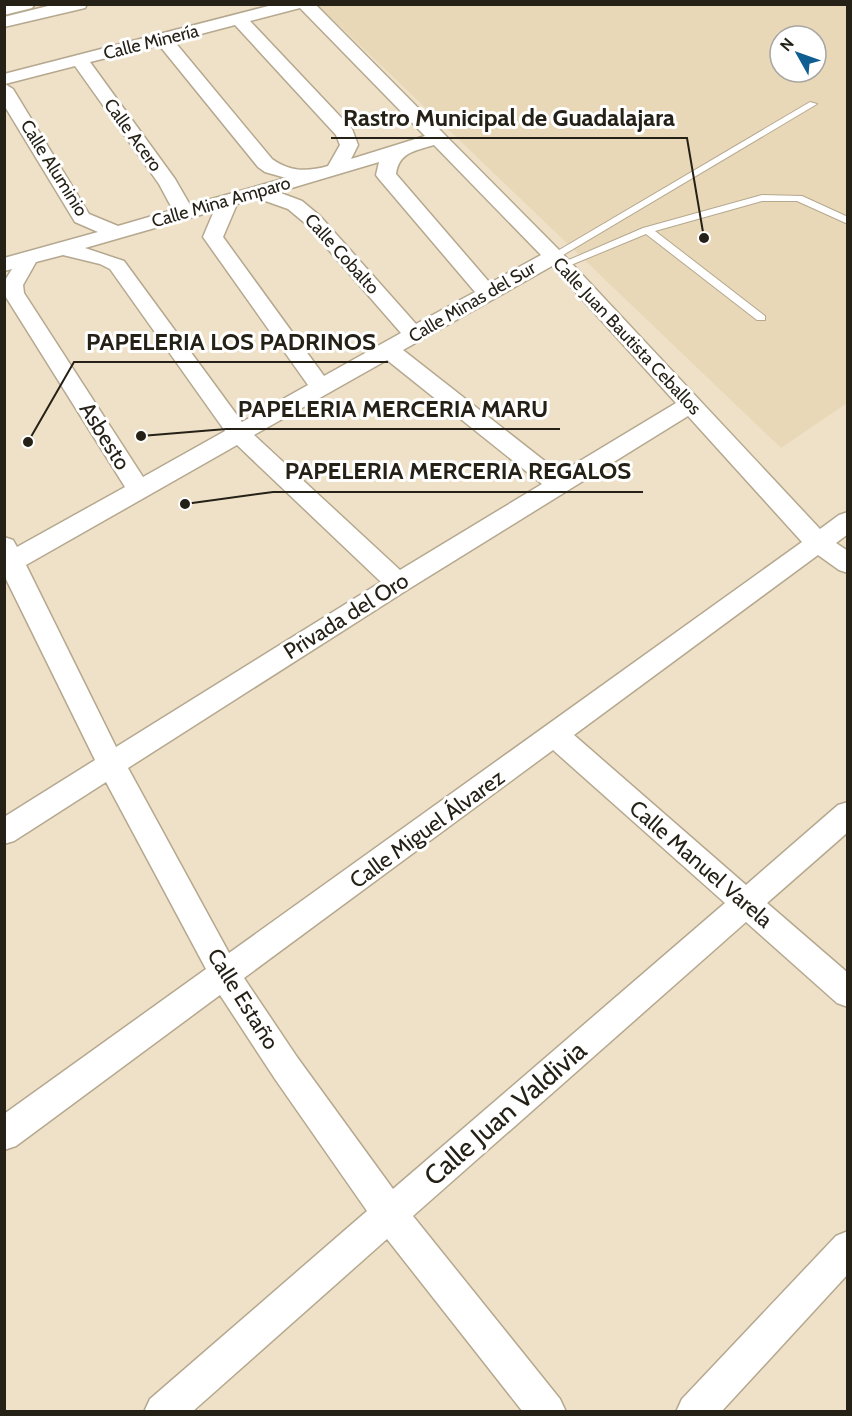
<svg xmlns="http://www.w3.org/2000/svg" width="852" height="1416" font-family="Cabin,sans-serif">
	<style>
		.built { fill: #e8d8b7; fill-rule: evenodd }
		.lines { fill: none; stroke-linecap: round; stroke-linejoin: round }
		.lane-casing { stroke: #b5a88f; stroke-width: 2 }
		.street-casing { stroke: #b5a88f; stroke-width: 3 }
		.secondary-casing { stroke: #b5a88f; stroke-width: 3 }
		.lane { fill: #fff; fill-rule: evenodd }
		.street { fill: #fff; fill-rule: evenodd }
		.secondary { fill: #fff; fill-rule: evenodd }
		.labels { text-anchor: middle; dominant-baseline: central; stroke-width: 6; stroke-linejoin: round; paint-order: stroke }
		.far-street-label { font-size: 18px; fill: #262117; stroke: #fff }
		.street-label { font-size: 22px; fill: #262117; stroke: #fff }
		.near-street-label { font-size: 27px; fill: #262117; stroke: #fff }
		.leader { fill: none; stroke: #262117; stroke-width: 2 }
		.callout-dot { fill: #262117; stroke: #fff; stroke-width: 2 }
		.callout-label { font-size: 24px; text-anchor: middle; font-weight: bold; fill: #262117; stroke: #fff; stroke-width: 6; stroke-linejoin: round; paint-order: stroke }
	</style>
	<rect width="100%" height="100%" fill="#eee1c7"/>
	<!-- built -->
	<path class="built" d="M318,5H847V403L781,448ZM780,36H816V72H780Z"/>
	<g class="lines">
		<!-- lane casing -->
		<g class="lane-casing">
			<g id="lane">
				<path d="M810,102L817,104L558,258L554,259L549,256Z"/>
				<path d="M762,195L802,196L848,217V224L797,201H762L655,231L765,316V320H757L646,234L566,267H558L557,265L643,228Z"/>
			</g>
		</g>
		<!-- street casing -->
		<g class="street-casing">
			<g id="street">
				<path d="M56,4H87L85,8L4,27V17Z"/>
				<path d="M276,4H315L561,252L820,529L839,515L848,512V534L836,543L848,551V573L839,570L818,555L574,735L746,885L838,805L848,802V832L767,903L848,973V1007L837,1003L746,922L413,1216L560,1399L566,1412H523L387,1239L192,1412H144L150,1399L367,1211L275,1079L220,995L16,1146L4,1150V1114L206,969L106,782L14,841L4,844V817L95,760L4,575V537L13,540L17,547L125,487L4,294V282L12,269L4,271V258L98,232L75,222L4,105V74ZM300,8L425,136L351,159L358,145L352,129L250,21ZM235,25L336,135L340,145L328,166C307,172 290,172 272,159L174,41ZM159,45L258,167L265,172L286,178L190,205L175,179L90,62ZM75,66L159,184L173,210L118,226L89,214L13,89L5,84ZM434,145L541,255L490,283L396,174C399,152 415,151 434,145ZM379,162L376,175L379,179L475,292L416,324L320,216L302,201L278,192ZM257,198L288,209L306,224L401,333L324,376L223,237L237,204ZM214,211L203,237L308,385L242,422L124,261L85,248ZM63,255L100,264L110,269L225,431L143,477L24,293L23,285L36,262ZM552,266L676,403L560,473L403,350ZM387,360L542,484L400,570L254,435ZM688,416L802,542L229,953L128,768L407,590ZM237,445L381,582L116,747L26,565ZM553,750L725,903L393,1189L297,1057L244,978Z"/>
				<path d="M848,1231V1274L721,1412H676L682,1399L836,1236Z"/>
			</g>
		</g>
		<!-- secondary casing -->
		<g class="secondary-casing">
			<path id="secondary" d="M4,4H35L32,8L4,15Z"/>
		</g>
		<!-- lane -->
		<use href="#lane" class="lane"/>
		<!-- street -->
		<use href="#street" class="street"/>
		<!-- secondary -->
		<use href="#secondary" class="secondary"/>
	</g>
	<g class="labels">
		<!-- far-street labels -->
		<g class="far-street-label">
			<text transform="translate(151 42) rotate(-14)">Calle Minería</text>
			<text transform="translate(133 135) rotate(54)">Calle Acero</text>
			<text transform="translate(54 168) rotate(58)">Calle Aluminio</text>
			<text transform="translate(221 202) rotate(-16)">Calle Mina Amparo</text>
			<text transform="translate(342 254) rotate(48)">Calle Cobalto</text>
			<text transform="translate(472 302) rotate(-30)">Calle Minas del Sur</text>
			<text transform="translate(627 336) rotate(47)">Calle Juan Bautista Ceballos</text>
		</g>
		<!-- street labels -->
		<g class="street-label">
			<text transform="translate(105 436) rotate(58)">Asbesto</text>
			<text transform="translate(346 616) rotate(-32)">Privada del Oro</text>
			<text transform="translate(427 829) rotate(-36)">Calle Miguel Álvarez</text>
			<text transform="translate(701 864) rotate(41)">Calle Manuel Varela</text>
			<text transform="translate(243 999) rotate(58)">Calle Estaño</text>
		</g>
		<!-- near-street labels -->
		<g class="near-street-label">
			<text transform="translate(505 1113) rotate(-41)">Calle Juan Valdivia</text>
		</g>
	</g>
	<!-- callouts -->
	<path class="leader" d="M704 238L687 138H331M28 442L74 362H388M141 436L226 429H560M185 504L273 492H643"/>
	<g class="callout-dot">
		<circle cx="704" cy="238" r="6"/>
		<circle cx="28" cy="442" r="6"/>
		<circle cx="141" cy="436" r="6"/>
		<circle cx="185" cy="504" r="6"/>
	</g>
	<g class="callout-label">
		<text x="509" y="126">Rastro Municipal de Guadalajara</text>
		<text x="231" y="350">PAPELERIA LOS PADRINOS</text>
		<text x="393" y="417">PAPELERIA MERCERIA MARU</text>
		<text x="458" y="479">PAPELERIA MERCERIA REGALOS</text>
	</g>
	<!-- border -->
	<rect width="852" height="1416" fill="none" stroke="#262117" stroke-width="12"/>
	<!-- north arrow -->
	<g transform="translate(798 54) rotate(310)"><circle r="28" fill="#ffffff" stroke="#a8a6a2" stroke-width="1.5"/>
	<path d="M0-4.5L10 22L0 15L-10 22Z" fill="#0f5e91"/>
	<text y="-9" font-size="16" font-weight="bold" text-anchor="middle" fill="#262117">N</text>
	</g>
</svg>
